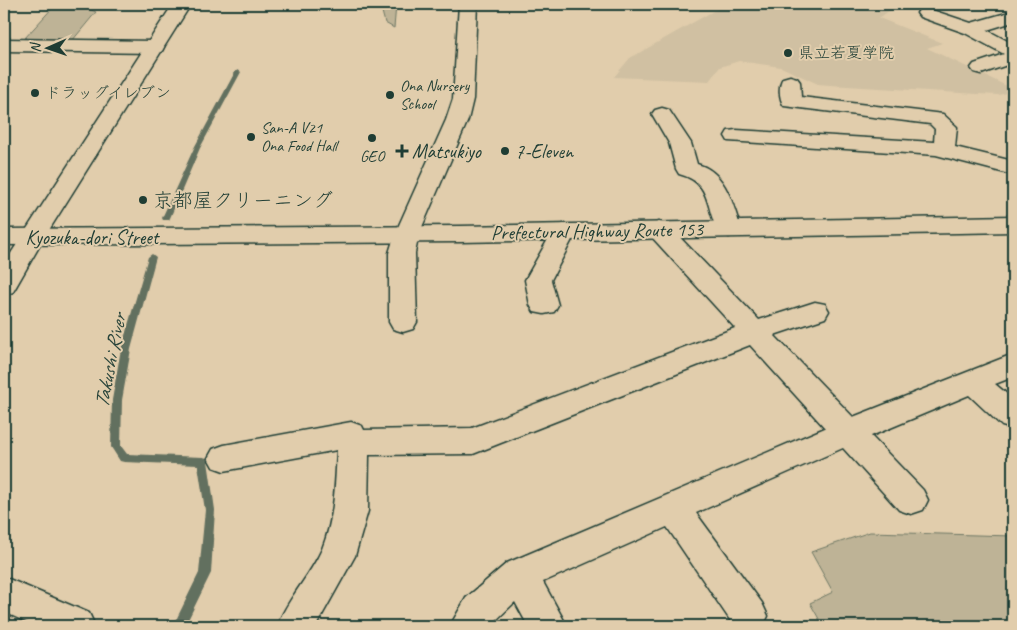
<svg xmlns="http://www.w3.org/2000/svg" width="1017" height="630" font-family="Caveat,'Klee One',sans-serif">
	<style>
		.built { fill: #d0c0a2 }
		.green { fill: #beb396; stroke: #6e7865 }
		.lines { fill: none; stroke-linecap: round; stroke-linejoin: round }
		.stream { fill: #626f5e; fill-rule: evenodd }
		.minor-casing { stroke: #1f3d34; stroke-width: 3 }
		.tertiary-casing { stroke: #1f3d34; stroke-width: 3 }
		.secondary-casing { stroke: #1f3d34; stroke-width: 3 }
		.minor { fill: #e1cdac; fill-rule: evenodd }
		.tertiary { fill: #e1cdac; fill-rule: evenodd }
		.secondary { fill: #e1cdac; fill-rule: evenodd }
		.poi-dot { fill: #1f3d34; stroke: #e1cdac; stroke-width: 2 }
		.labels { text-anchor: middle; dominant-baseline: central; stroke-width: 4; stroke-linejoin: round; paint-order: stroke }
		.far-poi-label { font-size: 16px; fill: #1f3d34; stroke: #e1cdac; text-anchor: start }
		.poi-label { font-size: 20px; fill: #1f3d34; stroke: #e1cdac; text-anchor: start }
		.street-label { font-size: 20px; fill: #1f3d34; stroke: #e1cdac }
		.water-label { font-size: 21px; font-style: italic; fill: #2a453b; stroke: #e1cdac }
	</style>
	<rect width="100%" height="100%" fill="#e1cdac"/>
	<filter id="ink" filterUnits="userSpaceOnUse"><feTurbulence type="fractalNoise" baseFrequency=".02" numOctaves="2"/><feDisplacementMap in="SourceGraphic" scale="10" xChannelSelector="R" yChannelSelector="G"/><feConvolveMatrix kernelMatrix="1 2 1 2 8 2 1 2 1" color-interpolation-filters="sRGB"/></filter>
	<g filter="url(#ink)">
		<!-- built -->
		<path class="built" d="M726,4H899L879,18L942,43L927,48L1013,89V91L999,95L977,94L830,85L818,84L781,67L739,61L720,67L709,81L614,77L630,58Z"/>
		<!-- green -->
		<g class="green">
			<path d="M56,4H86L84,7L96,12L72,41L24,39Z"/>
			<path d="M380,4L396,5L394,28L385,23Z"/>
			<path d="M870,532L1013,536V626H823L810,603L833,592L811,552Z"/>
		</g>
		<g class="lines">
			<!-- stream -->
			<g class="stream">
				<path d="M238,70L241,72L200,148L170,218L169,220H163L162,218L194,148L235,72Z"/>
				<path d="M152,254L156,257L131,349L122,400L121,446L127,454L203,457L207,458L208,461L215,510L211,573L185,626H170L172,622L177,618L199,573L205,510L198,465L124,462L120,461L111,447L112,400L121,349L148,257Z"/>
			</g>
			<!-- minor casing -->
			<g class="minor-casing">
				<g id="minor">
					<path d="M459,4H477L473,99L468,120L419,234L415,253L417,322L413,329L403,332L393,329L389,322V253L395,234L446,120L453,99Z"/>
					<path d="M926,8L971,23L1013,11V22L987,30L1013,44V63L981,74L974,72L971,68L974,64L1004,54L965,33L920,17L917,13L920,9Z"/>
					<path d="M4,39L155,41L162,43L164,47L162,51L155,53L4,51Z"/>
					<path d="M790,76L797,78L800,82L801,97L943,114L957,127L955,147L1013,161V175L936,155L728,141L725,136L728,131L736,130L934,142L935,129L930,124L784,106C779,99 778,85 783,78Z"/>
					<path d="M662,108L669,110L691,143L697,164C726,172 733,204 741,229L738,234L729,237L720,234C704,210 714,183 679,174L676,169L669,143L652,114L655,110Z"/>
					<path d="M659,222L668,225L759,320L815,302L825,304L829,311L825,318L774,335L853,417L1013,354V377L995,384L1013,399V429L1002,426L969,395L871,436L923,490L928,500L923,510L911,514L899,510L843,448L696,513L762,603L768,616L763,626H734L667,527L543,582L567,626H528L515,602L490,626H450L466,598L507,563L825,428L750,345L473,454L369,455L368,511L355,556L316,626H277C288,598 310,576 322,549C335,516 335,485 337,450L224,471L213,467L208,458L213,449L224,445L351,422L362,426L364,430L472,428L735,328L650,235L647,230L650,225Z"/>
					<path d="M564,224L573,227L576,232L551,280L558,305L554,312L544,314L534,312L530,305L525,280L555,227Z"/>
					<path d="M4,577L89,613L95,626H35L4,612Z"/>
				</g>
			</g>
			<!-- tertiary casing -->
			<g class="tertiary-casing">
				<path id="tertiary" d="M173,4H191L44,238L13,292L4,295V264Z"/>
			</g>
			<!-- secondary casing -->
			<g class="secondary-casing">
				<path id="secondary" d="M1013,216V232L460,242L4,245V229L460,226Z"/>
			</g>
			<!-- minor -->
			<use href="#minor" class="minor"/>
			<!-- tertiary -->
			<use href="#tertiary" class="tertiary"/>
			<!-- secondary -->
			<use href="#secondary" class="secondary"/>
		</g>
	</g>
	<!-- markers -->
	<g class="poi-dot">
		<circle cx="788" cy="53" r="5"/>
		<circle cx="35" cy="93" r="5"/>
		<circle cx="390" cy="95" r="5"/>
		<circle cx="251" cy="137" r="5"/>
		<circle cx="372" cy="138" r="5"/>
		<path d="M399.5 143.5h5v5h5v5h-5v5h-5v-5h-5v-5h5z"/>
		<circle cx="505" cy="151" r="5"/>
		<circle cx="143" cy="200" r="5"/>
	</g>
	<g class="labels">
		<!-- far-poi labels -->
		<g class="far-poi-label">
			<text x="798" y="53">県立若夏学院</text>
			<text x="400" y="86">Ona Nursery<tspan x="400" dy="18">School</tspan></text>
			<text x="45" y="93">ドラッグイレブン</text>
			<text x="261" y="128">San-A V21<tspan x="261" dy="18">Ona Food Hall</tspan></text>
			<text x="372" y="156" text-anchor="middle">GEO</text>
		</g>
		<!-- poi labels -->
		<g class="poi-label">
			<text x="412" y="151">Matsukiyo</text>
			<text x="515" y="151">7-Eleven</text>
			<text x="153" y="200">京都屋クリーニング</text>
		</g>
		<!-- street labels -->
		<g class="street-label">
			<text transform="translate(597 231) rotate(-1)">Prefectural Highway Route 153</text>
			<text x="92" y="237">Kyozuka-dori Street</text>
		</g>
		<!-- water labels -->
		<g class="water-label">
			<text transform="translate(110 361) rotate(-79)">Takushi River</text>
		</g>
	</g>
	<!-- margin -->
	<rect width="1017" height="630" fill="none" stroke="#e1cdac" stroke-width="20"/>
	<rect x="10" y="10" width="997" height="610" fill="none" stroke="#1f3d34" stroke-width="2" filter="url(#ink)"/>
	<!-- north arrow -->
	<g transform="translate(48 48) rotate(268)" stroke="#e1cdac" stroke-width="4" paint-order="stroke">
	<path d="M0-4L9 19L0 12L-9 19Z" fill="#1f3d34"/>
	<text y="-8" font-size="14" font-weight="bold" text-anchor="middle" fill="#1f3d34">N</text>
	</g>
</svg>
